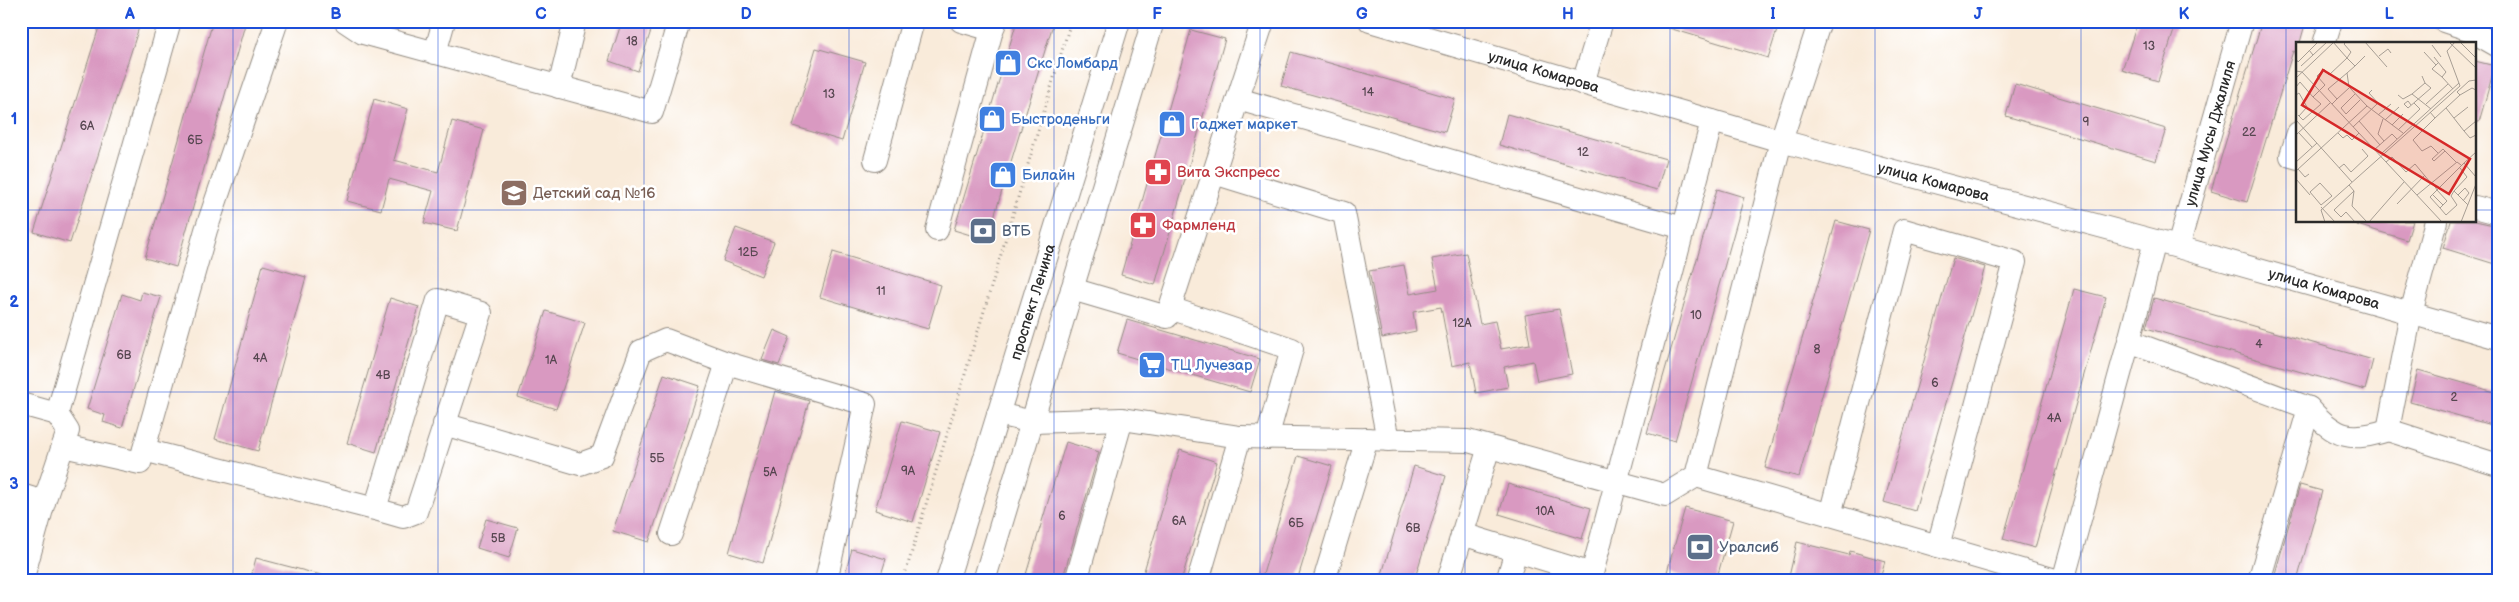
<svg xmlns="http://www.w3.org/2000/svg" width="2519" height="602" font-family="'Balsamiq Sans',sans-serif">
	<style>
		.building { fill: #d999c1 }
		.lines { fill: none; stroke-linecap: round; stroke-linejoin: round }
		.minor-casing { stroke: #928b82; stroke-width: 24 }
		.path { stroke: #928b82; stroke-width: 3; stroke-dasharray: 1 4; stroke-linecap: butt }
		.minor { stroke: #fff; stroke-width: 22 }
		.grid { fill: none; stroke: #1d4ed8; stroke-width: 1; stroke-opacity: 0.55 }
		.labels { text-anchor: middle; dominant-baseline: central; stroke-width: 5; stroke-linejoin: round; paint-order: stroke }
		.number-label { font-size: 12px; fill: #564650 }
		.shop-label { font-size: 15px; fill: #366cbe; stroke: #fff; text-anchor: start }
		.street-label { font-size: 15px; fill: #2b2b2b; stroke: #fff }
		.health-label { font-size: 15px; fill: #be3a42; stroke: #fff; text-anchor: start }
		.education-label { font-size: 15px; fill: #785e54; stroke: #fff; text-anchor: start }
		.service-label { font-size: 15px; fill: #4e5e75; stroke: #fff; text-anchor: start }
		.inset-road { fill: none; stroke: #a79e94; stroke-width: 1 }
		.view { fill: #d62828; fill-opacity: 0.15; stroke: #d62828; stroke-width: 2.5 }
		.inset-edge { fill: none; stroke: #2b2b2b; stroke-width: 2.5 }
		.neatline { fill: none; stroke: #1d4ed8; stroke-width: 2 }
		.grid-label { font-size: 16px; text-anchor: middle; font-weight: bold; fill: #1d4ed8 }
	</style>
	<rect width="100%" height="100%" fill="#fff"/>
	<filter id="ink" filterUnits="userSpaceOnUse"><feTurbulence type="fractalNoise" baseFrequency=".02" numOctaves="2"/><feDisplacementMap in="SourceGraphic" scale="10" xChannelSelector="R" yChannelSelector="G"/><feConvolveMatrix kernelMatrix="1 2 1 2 8 2 1 2 1" color-interpolation-filters="sRGB"/></filter>
	<filter id="wash" filterUnits="userSpaceOnUse"><feTurbulence type="fractalNoise" baseFrequency=".0096" numOctaves="4" result="noise"/><feDisplacementMap in="SourceGraphic" scale="20" xChannelSelector="R" yChannelSelector="G"/><feGaussianBlur stdDeviation="1.12" result="paint"/><feColorMatrix in="noise" values="0 0 0 0 0 0 0 0 0 0 0 0 0 0 0 0 0 1.4 0 .05"/><feComposite in="paint" operator="in"/></filter>
	<g filter="url(#wash)">
		<rect width="100%" height="100%" fill="#f9ebda"/>
		<g id="blocks">
			<!-- building -->
			<g class="building">
				<path d="M101,21H141L70,243L34,232Z"/>
				<path d="M213,21H246L176,267L145,258Z"/>
				<path d="M622,21H654L638,71L609,61Z"/>
				<path d="M1017,21H1054L987,240L954,230Z"/>
				<path d="M1659,21H1780L1768,58L1659,25Z"/>
				<path d="M2138,21H2177L2158,81L2122,70Z"/>
				<path d="M2262,21H2306L2297,53L2293,51L2247,202L2211,191Z"/>
				<path d="M1191,30L1225,39L1155,285L1121,275Z"/>
				<path d="M816,48L865,62L842,141L793,126Z"/>
				<path d="M1291,52L1455,99L1445,132L1281,86Z"/>
				<path d="M2475,61L2495,66L2479,122H2475Z"/>
				<path d="M2015,84L2166,129L2156,161L2006,116Z"/>
				<path d="M374,99L408,109L394,160L438,172L452,121L484,130L457,231L424,223L433,191L389,179L381,210L347,201Z"/>
				<path d="M1507,114L1666,159L1657,190L1499,145Z"/>
				<path d="M1717,189L1744,197L1675,441L1647,433Z"/>
				<path d="M1836,221L1869,230L1799,477L1765,468Z"/>
				<path d="M2357,221H2413L2407,240L2357,225Z"/>
				<path d="M2451,221H2475L2498,226V265L2443,248Z"/>
				<path d="M736,228L774,242L761,276L723,261Z"/>
				<path d="M833,252L941,285L928,329L820,297Z"/>
				<path d="M1466,253L1480,324L1495,321L1501,349L1530,344L1525,315L1559,309L1572,374L1537,381L1533,361L1504,367L1508,387L1476,393L1470,362L1452,366L1441,307L1413,312L1416,331L1382,338L1369,271L1404,265L1410,294L1438,289L1432,259Z"/>
				<path d="M1953,258L1985,267L1915,511L1884,502Z"/>
				<path d="M263,265L306,277L258,451L215,439Z"/>
				<path d="M2074,289L2106,297L2035,548L2003,539Z"/>
				<path d="M142,292L161,297L122,428L103,422L105,415L87,409L122,294L140,300Z"/>
				<path d="M390,298L419,307L376,452L347,443Z"/>
				<path d="M2154,298L2373,360L2365,390L2146,328Z"/>
				<path d="M546,311L585,323L556,409L518,397Z"/>
				<path d="M1127,320L1260,359L1250,392L1117,353Z"/>
				<path d="M774,330L790,337L779,365L762,360Z"/>
				<path d="M2418,370L2498,393V427L2410,402Z"/>
				<path d="M664,374L700,386L649,542L613,531Z"/>
				<path d="M775,391L809,401L763,563L729,553Z"/>
				<path d="M902,421L940,432L913,522L875,510Z"/>
				<path d="M1066,442L1099,452L1076,532L1062,581H1024Z"/>
				<path d="M1180,450L1217,462L1181,581H1141Z"/>
				<path d="M1298,456L1332,466L1297,581H1261Z"/>
				<path d="M1414,466L1446,476L1414,581H1380Z"/>
				<path d="M1508,484L1591,508L1582,539L1499,514Z"/>
				<path d="M2300,485L2322,491L2297,581H2273Z"/>
				<path d="M1685,508L1733,521L1716,581H1699L1667,572Z"/>
				<path d="M486,519L518,528L509,558L477,548Z"/>
				<path d="M1797,542L1849,555L1850,551L1885,561L1879,581H1788Z"/>
				<path d="M852,549L886,559L879,581H843Z"/>
				<path d="M256,558L325,576V581H250Z"/>
			</g>
		</g>
	</g>
	<g filter="url(#ink)">
		<use href="#blocks" fill-opacity="0" stroke="#928b82" stroke-width="1"/>
		<g class="lines">
			<!-- minor casing -->
			<g class="minor-casing">
				<g id="minor">
					<path d="M345,21L363,33L652,112L679,21"/>
					<path d="M961,21L992,30L996,21"/>
					<path id="s1" d="M1370,21L1781,141L2178,247L2498,338"/>
					<path d="M2444,21L2468,29L2498,46"/>
					<path d="M2324,44L2331,21"/>
					<path d="M435,53L444,21"/>
					<path d="M1583,83L1602,21"/>
					<path d="M559,87L575,21"/>
					<path d="M1238,99L1683,228"/>
					<path d="M2298,133L2291,156L2298,158"/>
					<path d="M875,160L913,21"/>
					<path d="M1214,173L1344,213L1388,440"/>
					<path d="M2475,207L2498,213"/>
					<path d="M2436,221L2411,313L2388,430L2498,465"/>
					<path d="M937,230L992,30"/>
					<path d="M2155,241L2129,341L2309,408L2259,581"/>
					<path id="s2" d="M2178,247L2242,21"/>
					<path d="M1072,289L1167,317L1263,21"/>
					<path d="M1170,308L1292,349L1267,438"/>
					<path d="M21,404L57,414"/>
					<path d="M2309,408C2336,438 2350,442 2388,430"/>
					<path d="M998,414L1033,422L1122,419L1240,437L1468,441L1665,495L1696,476L1781,141L1820,21"/>
					<path d="M444,424L580,464L602,456L641,351L666,340L727,363L865,404L826,581"/>
					<path d="M63,446L140,463L206,230L277,21"/>
					<path d="M144,450L375,509L438,300L481,313L416,512L403,517L375,509"/>
					<path d="M1696,476L2059,581"/>
					<path d="M21,495L44,502L22,581"/>
					<path d="M44,502L68,431L57,414L170,21"/>
					<path d="M1830,515L1904,230L2015,262L1938,546"/>
					<path d="M671,534L727,363"/>
					<path d="M1462,534L1592,574"/>
					<path id="s3" d="M947,581L1119,21"/>
					<path d="M984,581L1153,21"/>
					<path d="M1076,581L1122,419"/>
					<path d="M1198,581L1240,437"/>
					<path d="M1324,581L1367,439"/>
					<path d="M1448,581L1489,447"/>
					<path d="M1507,581L1516,551"/>
					<path d="M1590,581L1712,121"/>
					<path d="M2063,581L2129,341"/>
				</g>
			</g>
			<!-- path -->
			<path class="path" d="M903,581L1071,21"/>
			<!-- minor -->
			<use href="#minor" class="minor"/>
		</g>
	</g>
	<!-- grid -->
	<path class="grid" d="M233,21V581M438,21V581M644,21V581M849,21V581M1054,21V581M1260,21V581M1465,21V581M1670,21V581M1875,21V581M2081,21V581M2286,21V581M21,210H2298M2475,210H2498M21,392H2498"/>
	<!-- icons -->
	<defs>
		<g id="shop-square" transform="scale(1.4375)"><rect x="-9" y="-9" width="18" height="18" rx="4" fill="#3f7fe0" stroke="#fff"/><path d="M-5-2.5h2.3a2.7 3.5 0 0 1 5.4 0H5L5.5 6h-11ZM-1.5-2.5h3a1.5 2.3 0 0 0-3 0Z" fill="#fff"/></g>
		<g id="pharmacy-square" transform="scale(1.4375)"><rect x="-9" y="-9" width="18" height="18" rx="4" fill="#e0444e" stroke="#fff"/><path d="M-2-6h4v4h4v4h-4v4h-4v-4h-4v-4h4Z" fill="#fff"/></g>
		<g id="school-square" transform="scale(1.4375)"><rect x="-9" y="-9" width="18" height="18" rx="4" fill="#8d6e63" stroke="#fff"/><path d="M0-5L7-2L0 1L-7-2ZM-4 1L0 2.5L4 1V4Q0 6-4 4Z" fill="#fff"/></g>
		<g id="bank-square" transform="scale(1.4375)"><rect x="-9" y="-9" width="18" height="18" rx="4" fill="#5c6f8a" stroke="#fff"/><path d="M-6-4H6V4H-6ZM0-2.3a2.3 2.3 0 1 0 0 4.6a2.3 2.3 0 1 0 0-4.6Z" fill="#fff"/></g>
		<g id="supermarket-square" transform="scale(1.4375)"><rect x="-9" y="-9" width="18" height="18" rx="4" fill="#3f7fe0" stroke="#fff"/><path d="M-6-5.5h2.5l.6 2H6L4.5 2H-2.5L-4.4-4H-6ZM-1.5 3.2a1.3 1.3 0 1 0 .1 0ZM3 3.2a1.3 1.3 0 1 0 .1 0Z" fill="#fff"/></g>
	</defs>
	<g fill-rule="evenodd">
		<use href="#shop-square" x="1008" y="63"/>
		<use href="#shop-square" x="992" y="119"/>
		<use href="#shop-square" x="1172" y="124"/>
		<use href="#pharmacy-square" x="1158" y="172"/>
		<use href="#shop-square" x="1003" y="175"/>
		<use href="#school-square" x="514" y="193"/>
		<use href="#pharmacy-square" x="1143" y="225"/>
		<use href="#bank-square" x="983" y="231"/>
		<use href="#supermarket-square" x="1152" y="365"/>
		<use href="#bank-square" x="1700" y="547"/>
	</g>
	<g class="labels">
		<!-- number labels -->
		<g class="number-label">
			<text x="632" y="41">18</text>
			<text x="2149" y="46">13</text>
			<text x="1368" y="92">14</text>
			<text x="829" y="94">13</text>
			<text x="2086" y="122">9</text>
			<text x="87" y="126">6А</text>
			<text x="2249" y="132">22</text>
			<text x="195" y="140">6Б</text>
			<text x="1583" y="152">12</text>
			<text x="748" y="252">12Б</text>
			<text x="881" y="291">11</text>
			<text x="1696" y="315">10</text>
			<text x="1462" y="323">12А</text>
			<text x="2259" y="344">4</text>
			<text x="1817" y="349">8</text>
			<text x="124" y="355">6В</text>
			<text x="260" y="358">4А</text>
			<text x="551" y="360">1А</text>
			<text x="383" y="375">4В</text>
			<text x="1935" y="383">6</text>
			<text x="2454" y="397">2</text>
			<text x="2054" y="418">4А</text>
			<text x="657" y="458">5Б</text>
			<text x="908" y="471">9А</text>
			<text x="770" y="472">5А</text>
			<text x="1545" y="511">10А</text>
			<text x="1062" y="516">6</text>
			<text x="1179" y="521">6А</text>
			<text x="1296" y="523">6Б</text>
			<text x="1413" y="528">6В</text>
			<text x="498" y="538">5В</text>
		</g>
		<!-- shop labels -->
		<g class="shop-label">
			<text x="1027" y="63">Скс Ломбард</text>
			<text x="1011" y="119">Быстроденьги</text>
			<text x="1191" y="124">Гаджет маркет</text>
			<text x="1022" y="175">Билайн</text>
			<text x="1171" y="365">ТЦ Лучезар</text>
		</g>
		<!-- street labels -->
		<g class="street-label">
			<text stroke="none"><textPath href="#s1" startOffset="181">улица Комарова</textPath></text>
			<text stroke="none"><textPath href="#s2" startOffset="118">улица Мусы Джалиля</textPath></text>
			<text stroke="none"><textPath href="#s1" startOffset="586">улица Комарова</textPath></text>
			<text stroke="none"><textPath href="#s1" startOffset="991">улица Комарова</textPath></text>
			<text stroke="none"><textPath href="#s3" startOffset="292">проспект Ленина</textPath></text>
		</g>
		<!-- health labels -->
		<g class="health-label">
			<text x="1177" y="172">Вита Экспресс</text>
			<text x="1162" y="225">Фармленд</text>
		</g>
		<!-- education labels -->
		<g class="education-label">
			<text x="533" y="193">Детский сад №16</text>
		</g>
		<!-- service labels -->
		<g class="service-label">
			<text x="1002" y="231">ВТБ</text>
			<text x="1719" y="547">Уралсиб</text>
		</g>
	</g>
	<!-- overview -->
	<g transform="translate(2296 42)">
		<rect width="180" height="180" fill="#f9ebda"/>
		<path class="inset-road" d="M50,0L48,2L55,10L51,16L59,24L69,14M69,0L91,25M153,0L180,26M164,0L180,16M136,3L145,15M13,8L17,13L31,0M128,10L140,23M83,14L92,7L95,11M138,15L150,30L146,35L157,47M0,17L2,20L22,0M142,21L136,27L146,35M5,24L17,13M59,24L51,31L53,45L71,64M0,29L6,30L146,180M0,36L38,0M0,45L4,40L17,55M59,52L45,66L50,72L64,58M116,52L135,67M0,53L3,51L11,65L3,74M102,53L107,57L116,52L129,41L126,34M164,53L161,50L173,39L180,38M41,57L53,46M36,62L41,57L32,47L51,31M130,62L152,42M115,63L112,59L108,62L112,66L135,46L129,41M150,66L168,89M134,70L139,76L164,53L176,46L180,48M2,73L7,78L25,62L17,55L29,43L21,34L28,27L33,33L51,16L37,0M82,73L95,62M139,76L117,98L126,109L135,104L142,111M158,76L172,65M87,77L82,92L88,99M0,78L56,140M89,78L103,65M63,79L84,103M180,79L168,89L174,96L180,93M96,83L107,72M57,85L82,61L73,51L76,48M102,88L124,67L118,61M3,91L16,105M42,91L47,96L51,93L56,98L63,91M0,93L34,61M78,108L96,92L101,97M149,109L147,107L136,117L138,119L149,109L160,120M180,110L168,121L180,135M86,111L163,41M0,120L21,101M90,120L96,115L110,130L119,122L134,140M168,121L141,148L151,159L144,166L150,173L161,163L155,154L158,149L172,163M43,126L48,122L55,130L72,114L66,107M2,127L9,135L13,132M0,129L71,64L107,91M0,137L14,153M24,141L36,154L25,163L14,150ZM137,141L141,148L134,155L144,166M53,143L58,149L56,164L71,180M58,149L38,168L45,175L50,170L59,180M158,149L171,135L164,126M136,152L147,163M121,153L161,120L165,123M162,153L169,146L173,151L167,159M101,162L129,133M25,165L39,180M29,180L25,168L164,44L151,9L159,0M73,180L108,140M165,180L180,142"/>
		<path class="view" d="M27,28L174,117L153,152L6,63Z"/>
		<rect width="180" height="180" class="inset-edge"/>
	</g>
	<!-- margin -->
	<rect width="2519" height="602" fill="none" stroke="#fff" stroke-width="55"/>
	<rect x="28" y="28" width="2464" height="546" class="neatline"/>
	<g class="grid-label">
		<text x="130" y="19">A</text>
		<text x="336" y="19">B</text>
		<text x="541" y="19">C</text>
		<text x="746" y="19">D</text>
		<text x="952" y="19">E</text>
		<text x="1157" y="19">F</text>
		<text x="1362" y="19">G</text>
		<text x="1568" y="19">H</text>
		<text x="1773" y="19">I</text>
		<text x="1978" y="19">J</text>
		<text x="2184" y="19">K</text>
		<text x="2389" y="19">L</text>
		<text x="14" y="124">1</text>
		<text x="14" y="307">2</text>
		<text x="14" y="489">3</text>
	</g>
</svg>
